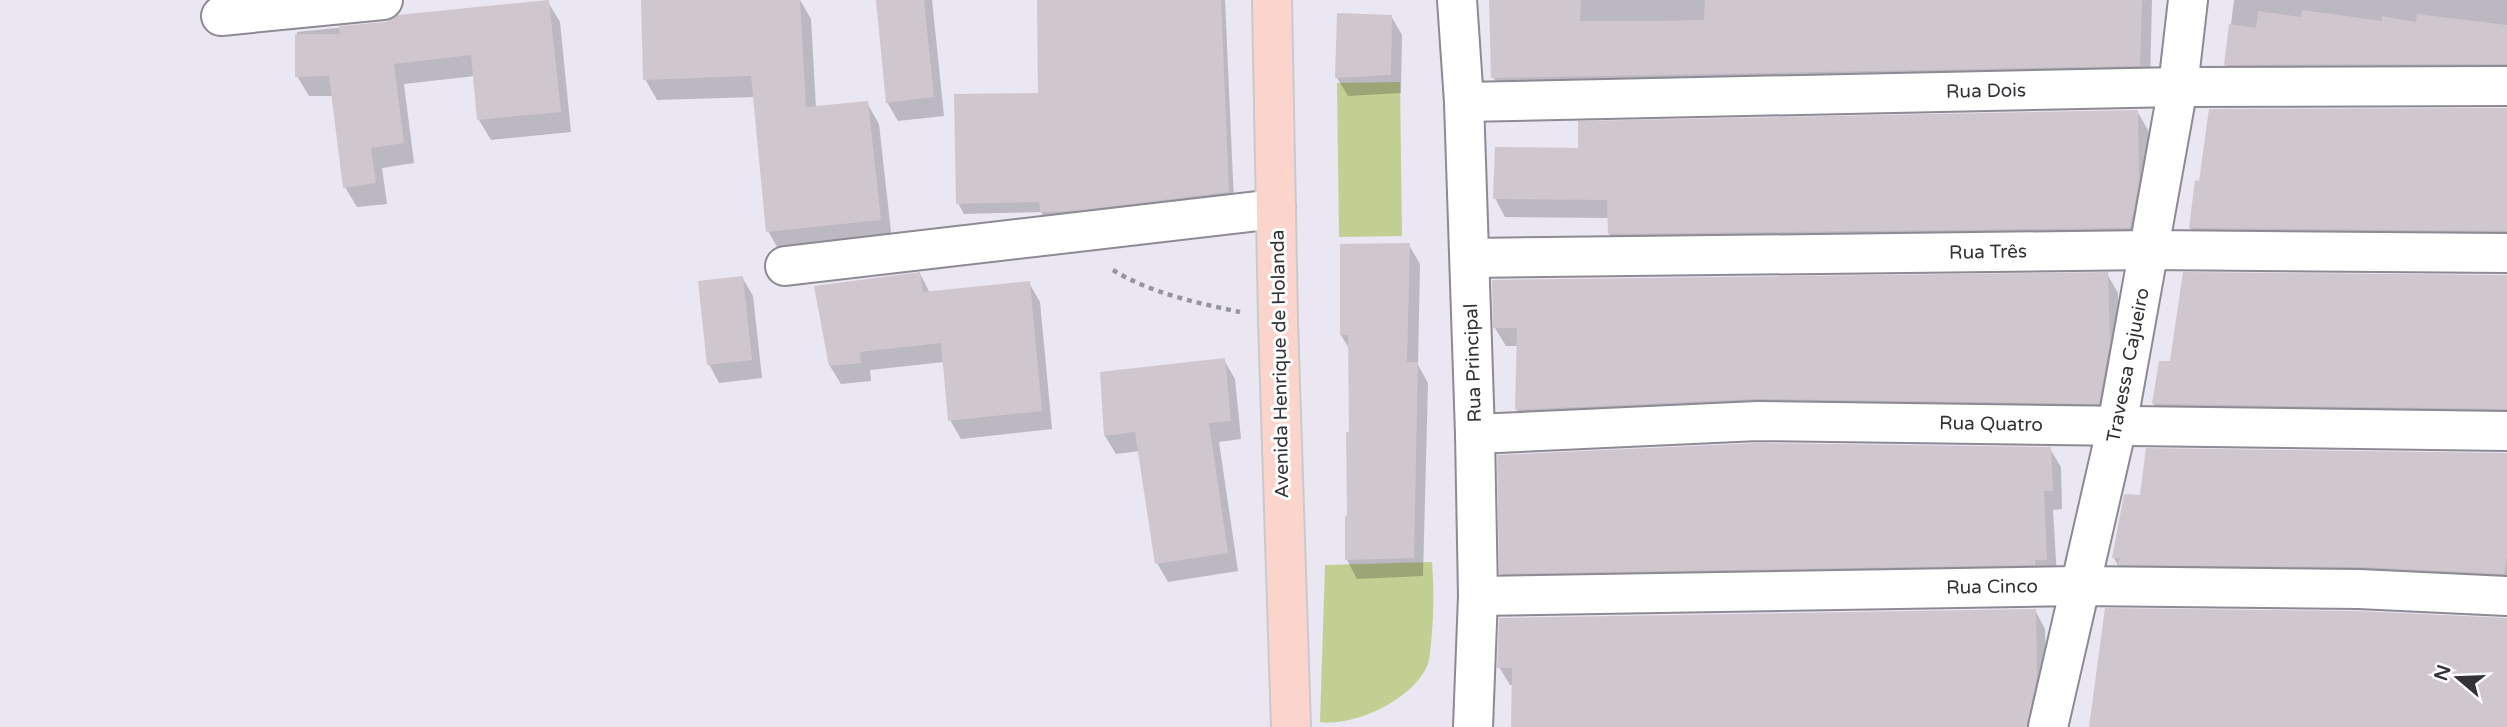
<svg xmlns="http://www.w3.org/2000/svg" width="2507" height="727" font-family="'Varela Round',sans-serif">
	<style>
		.green { fill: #c2cf93 }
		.shadow { fill: #0003 }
		.building { fill: #d0c6ce }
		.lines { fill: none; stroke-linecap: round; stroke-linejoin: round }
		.minor-casing { stroke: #8d8a94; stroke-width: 42 }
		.major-casing { stroke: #cacacb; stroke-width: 42 }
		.path { stroke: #96949c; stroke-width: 4.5; stroke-dasharray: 5 5; stroke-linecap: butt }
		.minor { stroke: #fff; stroke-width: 38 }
		.major { stroke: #fbd5cb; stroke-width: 38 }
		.labels { text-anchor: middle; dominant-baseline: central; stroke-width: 6; stroke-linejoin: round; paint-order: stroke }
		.street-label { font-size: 19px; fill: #333236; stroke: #fff }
	</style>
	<rect width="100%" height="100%" fill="#eae6f2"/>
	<!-- green -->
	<g class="green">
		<path d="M1400,82L1402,236L1339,237L1337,83Z"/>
		<path d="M1432,562C1434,590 1434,615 1431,643C1430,649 1430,658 1428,664C1415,698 1356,727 1320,722L1325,565Z"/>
	</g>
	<!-- shadow -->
	<g class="shadow">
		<path d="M642,0H800L811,19L816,108L867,103L879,124L892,241L780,252L768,231L755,97L657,100L645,79Z"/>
		<path d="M877,0H932L944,116L898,121L887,102Z"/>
		<path d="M1039,0H1225L1234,202L1047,222L1041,212L964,214L958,203L1040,95Z"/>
		<path d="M1491,0H2152L2150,84L1504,96L1493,77Z"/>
		<path d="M2234,0H2507V82L2236,83L2226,65Z"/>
		<path d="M548,2L560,22L571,132L491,140L479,120L475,76L404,84L414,163L382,168L387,204L357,207L345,187L334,96H309L297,76V32L386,23L398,17L480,7Z"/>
		<path d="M1339,15L1391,16L1402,35L1401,93L1348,96L1337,78Z"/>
		<path d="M2507,110V249L2201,246L2190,228L2197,182Z"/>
		<path d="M2137,111L2148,130L2149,200L2140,247L1620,253L1609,234V218L1505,217L1495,198L1580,150Z"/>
		<path d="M1409,245L1420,264L1418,365L1428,383L1423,576L1357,579L1347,560L1351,434L1350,350L1341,335Z"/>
		<path d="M920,274L930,293L1029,283L1040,302L1052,429L961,439L950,420L944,362L870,370L871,381L841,384L830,366Z"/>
		<path d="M2107,274L2118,293L2120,362L2109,422L1528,428L1517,410L1519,346H1506L1495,328Z"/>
		<path d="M742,277L753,296L762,378L719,383L709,364Z"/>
		<path d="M2507,277V427L2165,422L2154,404L2160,363H2172Z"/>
		<path d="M1224,360L1235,379L1241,439L1219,442L1238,571L1168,582L1157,563L1140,451L1116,454L1105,436Z"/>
		<path d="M2050,449L2061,467L2062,509L2053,510L2057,578L1512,592L1501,573Z"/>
		<path d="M2507,455V591L2124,576L2114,558L2141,496Z"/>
		<path d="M2035,610L2045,629L2047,695L2040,727H1513L1514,685H1510L1499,667Z"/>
	</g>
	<!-- building -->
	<g class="building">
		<path d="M549,0L561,112L477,120L471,55L394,64L404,143L371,148L376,183L343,188L329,76L295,77V34H340L339,26L385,22L398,15Z"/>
		<path d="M641,0H800L806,107L868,101L881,220L766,232L751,76L643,80Z"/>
		<path d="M876,0H924L934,97L886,103Z"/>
		<path d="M1037,0H1221L1229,192L1073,211L1040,212L1039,202L956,204L954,94L1038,93Z"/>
		<path d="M1489,0H1581L1580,21H1640L1704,20L1705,0H2142L2140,66L1491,78Z"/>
		<path d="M2302,10L2382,21V16L2416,22L2417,14L2507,25V64L2224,65L2229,24L2256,28L2258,11L2301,17Z"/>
		<path d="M1337,13L1392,15L1391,75L1335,78Z"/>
		<path d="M2507,108V231L2189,228L2195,180L2199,181L2209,109Z"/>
		<path d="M2138,110L2139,181L2130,228L1608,234L1607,200L1493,199L1495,147L1578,148V121Z"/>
		<path d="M1410,243L1407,362H1418L1414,558L1345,560V516H1347L1346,432H1349L1348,335H1340V244Z"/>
		<path d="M920,272L923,292L1030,281L1042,411L948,421L941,343L860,352L861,363L829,366L814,286Z"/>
		<path d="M2108,272L2110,342L2099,404L1758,399L1515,410L1517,328H1493L1492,280Z"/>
		<path d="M2183,272L2507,275V409L2152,404L2159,361H2170Z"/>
		<path d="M743,276L752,360L707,365L698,281Z"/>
		<path d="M1225,358L1231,421L1209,423L1228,553L1155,564L1135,432L1104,436L1100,372Z"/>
		<path d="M1758,443L2051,447L2053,491H2044L2047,560H2035V565L1499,574L1497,455Z"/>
		<path d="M2146,448L2507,453V556L2504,574L2359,567L2117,565L2120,558H2112L2124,494L2140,495Z"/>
		<path d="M2105,608L2358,611L2507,618V727H2089Z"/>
		<path d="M2036,609L2037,676L2027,727H1511L1512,668H1497L1499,618Z"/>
	</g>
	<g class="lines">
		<!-- minor casing -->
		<g class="minor-casing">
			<g id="minor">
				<path d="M1457,0L1464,102L1475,434L1478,596L1473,727"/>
				<path d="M221,16L383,0"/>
				<path d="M1464,102L2178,87L2507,86"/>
				<path d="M1470,258L2151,250L2507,253"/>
				<path d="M785,266L1276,209"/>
				<path d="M1475,434L1758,421L2507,431"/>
				<path d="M1478,596L2078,586L2359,589L2507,596"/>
				<path d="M2048,727L2117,426L2178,87L2188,0"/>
			</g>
		</g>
		<!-- major casing -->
		<g class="major-casing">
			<path id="major" d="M1272,0L1278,321L1291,727"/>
		</g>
		<!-- path -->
		<path class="path" d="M1113,270C1150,293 1197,303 1240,312"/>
		<!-- minor -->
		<use href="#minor" class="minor"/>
		<!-- major -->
		<use href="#major" class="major"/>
	</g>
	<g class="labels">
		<!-- street labels -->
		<g class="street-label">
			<text transform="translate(1986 91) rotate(-1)">Rua Dois</text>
			<text transform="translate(1988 252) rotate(-1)">Rua Três</text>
			<text transform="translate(1473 363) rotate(-92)">Rua Principal</text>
			<text transform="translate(1280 364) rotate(-91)">Avenida Henrique de Holanda</text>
			<text transform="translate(2128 365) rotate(-79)">Travessa Cajueiro</text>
			<text transform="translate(1991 424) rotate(1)">Rua Quatro</text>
			<text transform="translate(1992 587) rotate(-1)">Rua Cinco</text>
		</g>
	</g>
	<!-- north arrow -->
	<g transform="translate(2458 678) rotate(289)" stroke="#ffffff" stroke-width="5" paint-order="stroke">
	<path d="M0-5L12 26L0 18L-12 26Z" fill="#333236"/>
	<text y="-10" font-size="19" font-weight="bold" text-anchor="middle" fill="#333236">N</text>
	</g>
</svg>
